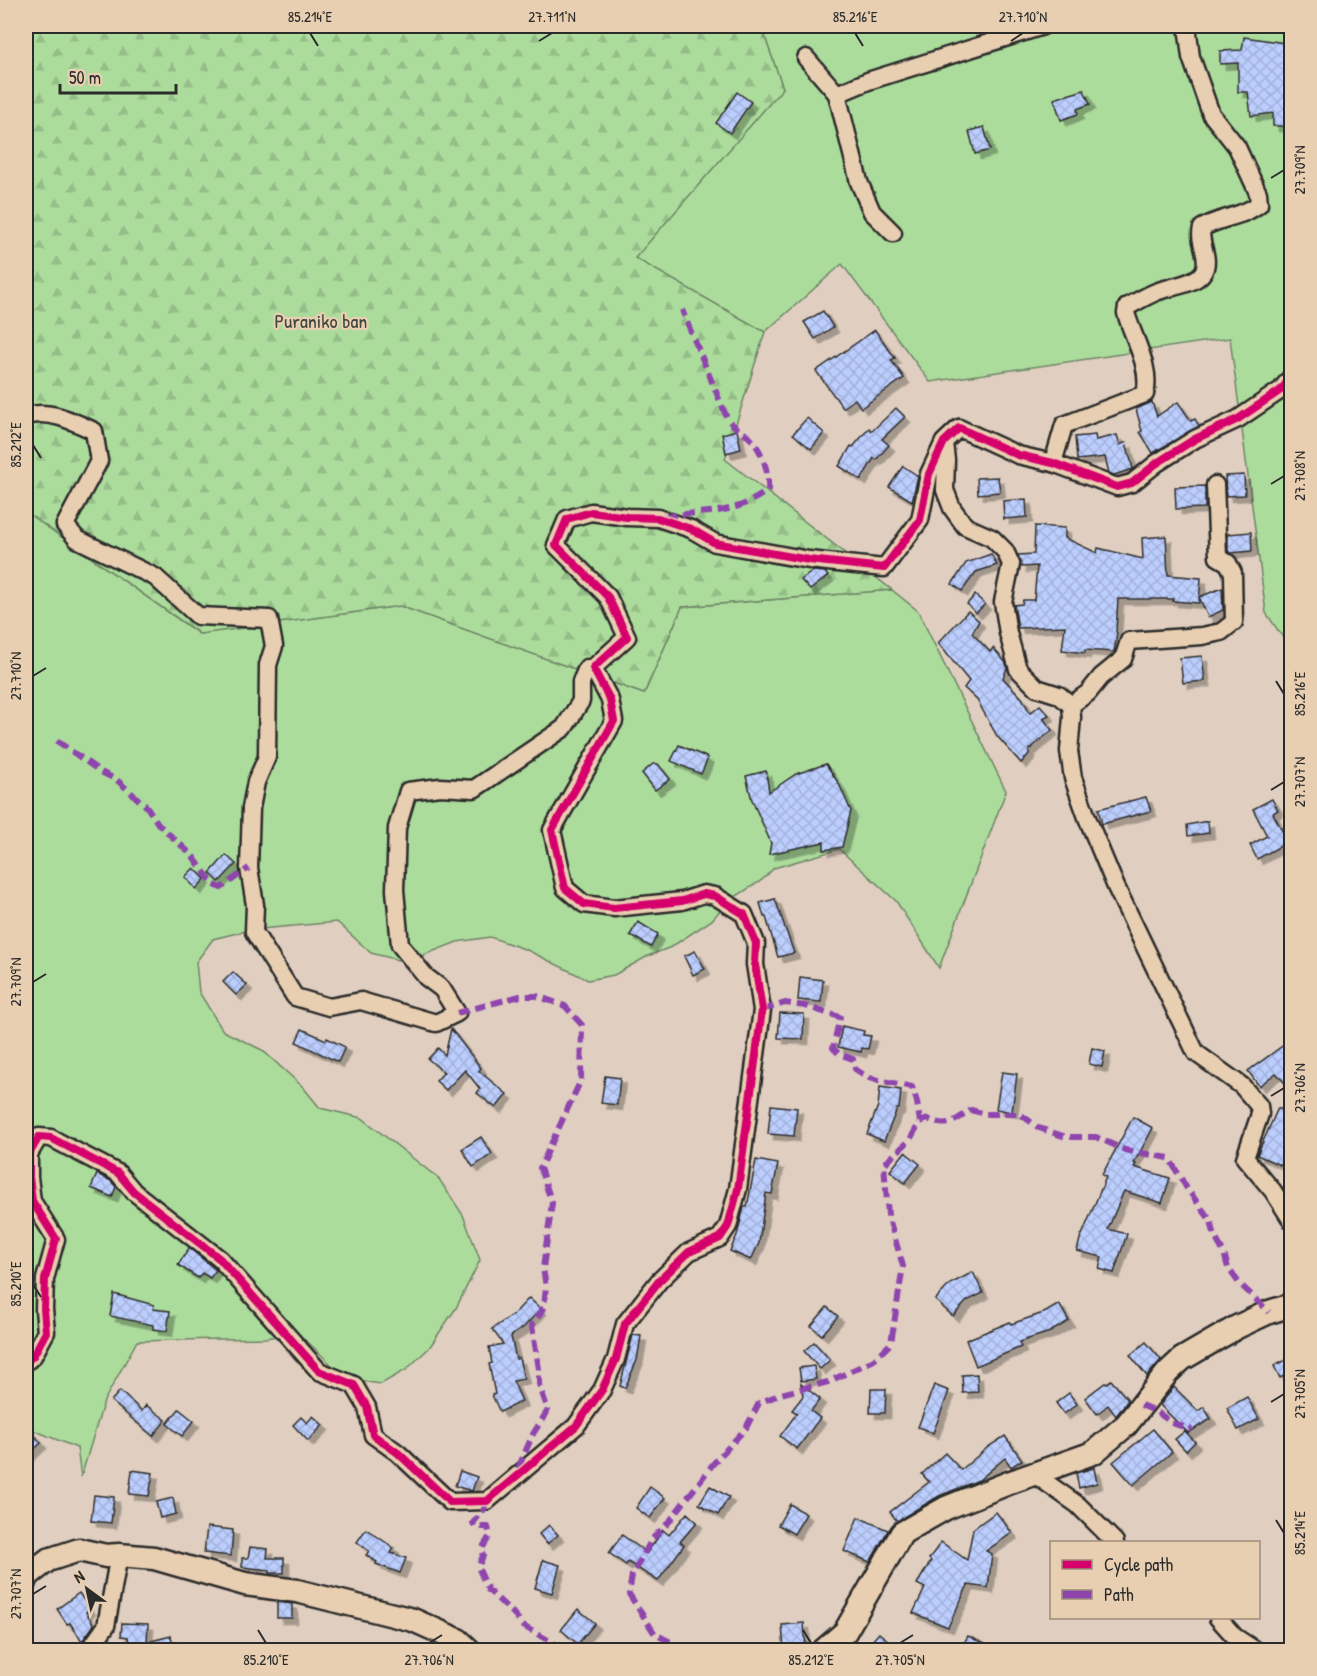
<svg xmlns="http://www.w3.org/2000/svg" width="1317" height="1676" font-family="'Patrick Hand',sans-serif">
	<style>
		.grass { fill: #acdc9c; stroke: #6c8464; stroke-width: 1.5 }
		.forest { fill: url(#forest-firs); stroke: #6c8464; stroke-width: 1.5 }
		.building { fill: url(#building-cross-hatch); stroke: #2b2b2b; stroke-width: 1.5; filter: url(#shadow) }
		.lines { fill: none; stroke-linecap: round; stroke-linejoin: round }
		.street-casing { stroke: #2b2b2b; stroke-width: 21 }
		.secondary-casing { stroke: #2b2b2b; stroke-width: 27 }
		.street { stroke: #e9cfb1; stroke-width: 16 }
		.secondary { stroke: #e9cfb1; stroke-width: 22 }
		.quiet { stroke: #8e44ad; stroke-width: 6; stroke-dasharray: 12 6; stroke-linecap: butt }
		.cycleway-casing { stroke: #e9cfb1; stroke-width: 11 }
		.cycleway { stroke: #d6006c; stroke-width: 8 }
		.ticks { fill: none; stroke: #2b2b2b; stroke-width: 2 }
		.labels { text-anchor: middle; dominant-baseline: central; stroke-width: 4.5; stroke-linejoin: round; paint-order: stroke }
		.park-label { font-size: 20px; fill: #3e463c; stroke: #e9cfb1 }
		.neatline { fill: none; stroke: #2b2b2b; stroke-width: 2 }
		.ticks-label { font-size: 15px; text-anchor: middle; fill: #2b2b2b }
	</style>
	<defs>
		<pattern id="forest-firs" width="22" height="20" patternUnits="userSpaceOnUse" patternTransform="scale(1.5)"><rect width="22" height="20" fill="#acdc9c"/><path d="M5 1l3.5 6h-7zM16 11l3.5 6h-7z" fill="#94bd87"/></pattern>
		<pattern id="building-cross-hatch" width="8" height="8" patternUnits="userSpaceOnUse" patternTransform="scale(1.5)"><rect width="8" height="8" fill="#bccefe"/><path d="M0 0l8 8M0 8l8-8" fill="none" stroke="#a2b1da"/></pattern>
		<filter id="shadow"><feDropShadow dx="5.5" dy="5.5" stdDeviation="0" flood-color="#0004"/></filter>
	</defs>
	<rect width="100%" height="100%" fill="#e0cfc0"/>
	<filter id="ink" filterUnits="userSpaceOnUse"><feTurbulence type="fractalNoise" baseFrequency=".0167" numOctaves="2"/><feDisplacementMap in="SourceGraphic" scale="12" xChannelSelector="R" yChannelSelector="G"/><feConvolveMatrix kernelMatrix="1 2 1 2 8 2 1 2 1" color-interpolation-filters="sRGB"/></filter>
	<g filter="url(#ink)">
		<!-- grass -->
		<g class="grass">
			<path d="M761,26H1291V649L1266,613L1230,338L930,382L842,264L765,332L634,258L783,88Z"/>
			<path d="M26,512L199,634L400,606L644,694L682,607L892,590L918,611L1006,791L939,968L896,901L839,849L774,868L762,880L727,902L712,920L671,947L648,956L614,975L588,980L527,950L490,937L457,942L406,962L371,953L337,922L249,930L213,939L196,962L199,992L223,1031L262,1050L303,1087L320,1108L362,1118L439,1179L463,1215L480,1260L456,1308L429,1348L406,1370L381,1384L346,1379L310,1344L290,1334L265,1338L137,1341L104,1401L81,1477L77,1448L26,1427Z"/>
		</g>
		<!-- forest -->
		<path class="forest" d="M26,26H761L783,88L635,258L765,332L725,459L892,590L682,607L644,694L400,606L200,634L26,512Z"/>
		<!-- building -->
		<g class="building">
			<path d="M1244,37L1292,44V126H1273V113L1251,116L1248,92H1238V63L1220,64V51L1242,50Z"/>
			<path d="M1084,90L1090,104L1077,109L1078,114L1061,120L1054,99Z"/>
			<path d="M737,92L751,102L730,133L716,123Z"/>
			<path d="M984,127L990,150L975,154L969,131Z"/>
			<path d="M823,311L833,327L815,339L804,322Z"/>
			<path d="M875,330L895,358L891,360L904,378L861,408L855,399L843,408L816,371Z"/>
			<path d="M1152,402L1157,416L1178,402L1191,421L1195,419L1199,426L1153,453L1140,432L1142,431L1136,409Z"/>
			<path d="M896,408L905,417L882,439L889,445L876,460L874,458L861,480L839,466L851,446L853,447L869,428L872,431Z"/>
			<path d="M807,418L824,433L811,449L793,434Z"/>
			<path d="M737,430L741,449L726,453L722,434Z"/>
			<path d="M1095,435L1096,440L1117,435L1120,445L1126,442L1133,469L1114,475L1109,473L1105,457L1077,460L1075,437Z"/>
			<path d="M903,466L918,476L912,501L889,487Z"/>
			<path d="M1244,475L1245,495L1226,496L1225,476Z"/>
			<path d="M998,477L1000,492L978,494L977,478Z"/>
			<path d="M1205,486V508L1176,509L1175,487Z"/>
			<path d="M1026,499L1027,517L1004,519L1003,501Z"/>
			<path d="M1035,526L1065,528V538L1097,553L1098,548L1143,559L1142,538L1166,536L1168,575L1201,578L1199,603L1172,601L1173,599H1118L1116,632L1117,633L1114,652L1085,650V653L1062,650L1065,626L1018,628L1014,605L1022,604L1023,600H1034L1037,566L1021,567L1018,555L1034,554Z"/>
			<path d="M1251,532L1252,551L1231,553L1228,551V534Z"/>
			<path d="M991,554L997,565L976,572L962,591L952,584L966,563Z"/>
			<path d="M813,571L825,572L828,576L810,590L801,580Z"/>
			<path d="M1222,588L1223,610L1208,617L1199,597Z"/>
			<path d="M975,595L985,604L976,613L967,604Z"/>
			<path d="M968,611L979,621L972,633L990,652L993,648L1006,663L1007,668L1003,678L1022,698L1030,713L1040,705L1049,715L1043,718L1052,730L1029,750V754L1021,763L997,736L977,700L964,688L969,681L938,643Z"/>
			<path d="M1202,656L1205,681L1183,683L1180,658Z"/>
			<path d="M679,745L708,758L701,774L671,761Z"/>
			<path d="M653,764H658L670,779L655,790L642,773Z"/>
			<path d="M826,764L839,784L851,811L842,847L824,850V842L769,854L771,843L752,800L746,776L766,771L769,792L796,774Z"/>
			<path d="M1146,797L1151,811L1102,824L1098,809Z"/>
			<path d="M1272,799L1278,810L1273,813L1288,842L1257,859L1250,845L1267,836L1253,809Z"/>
			<path d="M1208,821L1209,833L1188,836L1187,825Z"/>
			<path d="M226,855L236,864L219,882L210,873Z"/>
			<path d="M194,868L205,879L196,889L185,877Z"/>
			<path d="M775,899L794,953L778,957L766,917H764L760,903Z"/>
			<path d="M638,922L658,934L651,947L630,935Z"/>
			<path d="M695,951L705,969L693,975L684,956Z"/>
			<path d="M233,972L247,985L236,995L223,982Z"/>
			<path d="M800,977L823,980L821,1002L798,1000Z"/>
			<path d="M780,1013L804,1014L803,1039L778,1038Z"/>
			<path d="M842,1026L864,1031L863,1035L871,1036L868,1049L862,1048L861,1052L838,1047Z"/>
			<path d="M302,1029L326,1040L327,1038L345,1047L338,1062L296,1042Z"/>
			<path d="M451,1029L481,1068L479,1071L507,1094L496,1108L477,1093L480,1089L465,1070L446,1090L436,1081L444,1072L428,1059L438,1048L445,1055Z"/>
			<path d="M1292,1039V1091L1276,1073L1259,1086L1248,1071Z"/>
			<path d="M1092,1048L1105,1051L1102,1067L1089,1064Z"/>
			<path d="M1002,1072L1017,1074L1012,1112L996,1109Z"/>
			<path d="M605,1076L620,1078L617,1105L601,1103Z"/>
			<path d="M880,1087L901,1090L899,1109H897L884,1141L867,1134L878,1106Z"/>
			<path d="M1292,1100V1141L1280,1165L1257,1155L1278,1108L1282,1110Z"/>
			<path d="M771,1105L797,1108L794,1136L768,1134Z"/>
			<path d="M1133,1117L1153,1128L1134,1163L1136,1164L1134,1167L1170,1178L1162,1203L1124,1191L1108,1229L1127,1234L1114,1273L1099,1269L1102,1257L1077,1251L1081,1235H1082L1106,1177L1102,1175Z"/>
			<path d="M481,1137L492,1154L473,1167L462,1149Z"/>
			<path d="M905,1152L920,1164L905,1183L890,1171Z"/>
			<path d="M756,1160L778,1164L772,1194L766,1193L759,1243L751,1260L730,1251L737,1235L744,1207H747Z"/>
			<path d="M97,1174L111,1181L116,1187L112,1197L91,1188Z"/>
			<path d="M189,1248L216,1270L210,1278L202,1273L198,1278L178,1265Z"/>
			<path d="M973,1272L983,1293L967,1301L953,1316L935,1300L950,1284Z"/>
			<path d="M114,1294L154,1305L153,1309L170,1311L167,1331L153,1329V1325L110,1316Z"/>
			<path d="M529,1298L541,1309L524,1327L511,1336L516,1359L519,1358L524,1379L513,1381L522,1401L500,1412L492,1395L495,1394L489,1364L492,1363L489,1347L503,1344L492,1329L514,1314Z"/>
			<path d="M1059,1304L1069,1321L1050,1332L1019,1342L1021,1347L976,1366L966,1340L1010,1322L1011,1324L1046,1312Z"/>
			<path d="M827,1307L838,1316L822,1335L811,1326Z"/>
			<path d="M633,1335L641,1336L637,1360L625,1388L620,1386Z"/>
			<path d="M814,1342L830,1360L820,1369L804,1351Z"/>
			<path d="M1146,1342L1161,1360L1147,1376L1130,1355Z"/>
			<path d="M1288,1359L1292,1372L1280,1378L1274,1366Z"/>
			<path d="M814,1366L816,1379L801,1381L799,1368Z"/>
			<path d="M977,1374L978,1392L963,1393L962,1375Z"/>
			<path d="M1111,1380L1128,1400L1116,1416L1108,1405L1097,1414L1085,1398L1106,1382L1107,1383Z"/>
			<path d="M801,1384L820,1399L811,1411L820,1418L797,1449L780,1436L797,1413L792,1410L803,1396Z"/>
			<path d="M934,1385L949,1391L933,1433L918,1427Z"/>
			<path d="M1174,1387L1198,1411L1204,1407L1211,1419L1188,1433L1160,1405Z"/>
			<path d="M871,1389H886L885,1413H870Z"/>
			<path d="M120,1391L142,1411L146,1405L166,1420L153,1436L111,1401Z"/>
			<path d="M1069,1393L1077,1404L1064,1414L1056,1403Z"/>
			<path d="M1247,1397L1259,1419L1238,1430L1227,1408Z"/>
			<path d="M179,1409L194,1421L182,1436L167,1424Z"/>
			<path d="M313,1416L323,1425L308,1441L293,1425L301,1417L307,1423Z"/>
			<path d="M26,1425L41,1443L26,1457Z"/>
			<path d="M1153,1429L1172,1452L1133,1485L1113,1462Z"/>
			<path d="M1185,1431L1195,1442L1186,1451L1175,1439Z"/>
			<path d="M1005,1436L1022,1460L1011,1467L1005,1458L979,1480L939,1496L897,1521L890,1512L929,1482L922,1474L945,1453L961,1470L988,1447Z"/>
			<path d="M1094,1468L1097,1483L1079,1488L1076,1473Z"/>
			<path d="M132,1470L153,1473L149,1496L129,1494Z"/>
			<path d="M460,1471L477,1477L472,1491L455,1486Z"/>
			<path d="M710,1486L729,1497L718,1515L699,1504Z"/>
			<path d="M650,1487L665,1498L650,1518L636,1508Z"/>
			<path d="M94,1495L114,1497L111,1523L91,1521Z"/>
			<path d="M173,1498L176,1514L160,1518L156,1502Z"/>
			<path d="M790,1504L806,1514L794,1534L778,1525Z"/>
			<path d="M996,1512L1012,1533L986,1551L992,1554L988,1588L968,1585L948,1627L913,1613L925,1588L917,1584L931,1561L929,1559L941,1542L967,1560L973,1529Z"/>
			<path d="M687,1513L697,1522L680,1542L684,1545L658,1581L628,1562L626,1565L609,1553L622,1535L647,1553L663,1530L669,1535Z"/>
			<path d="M858,1517L888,1530L870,1562L844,1551Z"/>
			<path d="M549,1525L558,1535L547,1544L539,1534Z"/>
			<path d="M207,1527L233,1530L231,1556L204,1553Z"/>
			<path d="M366,1529L394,1548L391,1553L406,1558L400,1573L376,1564L377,1562L366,1555L369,1551L357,1542Z"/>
			<path d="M250,1547L268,1549L267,1558H284V1573H270V1570L242,1567V1558H248Z"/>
			<path d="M543,1560L560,1565L552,1593L535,1588Z"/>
			<path d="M79,1593L90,1609L86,1612L94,1625L82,1641L70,1623L67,1624L57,1609Z"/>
			<path d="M277,1602L292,1604V1618H277Z"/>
			<path d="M578,1609L595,1623L578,1644L561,1630Z"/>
			<path d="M122,1623L148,1624L147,1642L171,1636L174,1650H130L128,1637L121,1636Z"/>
			<path d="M804,1623L806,1650H784L782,1625Z"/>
			<path d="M879,1633L900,1650H864Z"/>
			<path d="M968,1636L998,1650H960Z"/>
		</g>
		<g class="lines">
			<!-- street casing -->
			<g class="street-casing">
				<g id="street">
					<path d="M806,58L837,94L868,81L1043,26"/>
					<path d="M837,94L859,182L872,212L893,233"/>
					<path d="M26,416C49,409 73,421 94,431L99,461L65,525L77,539L155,577L198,616L269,619L274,646L268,665L267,757L256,782L251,808L249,868L255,905L254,932L295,997L329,1007L361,1001L436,1023L457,1013L442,989L426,977L400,945L395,890L397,828L408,791L440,787L474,789L564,728L581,701V682L587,668H593"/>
					<path d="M944,443L946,460L945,490L952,508L965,526L992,538L1005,551L1011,564L1003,602L1008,633L1018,669L1037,688L1059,695L1071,705L1072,717L1069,751L1073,778L1088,820L1116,887L1196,1053L1242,1086L1259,1106L1260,1114L1245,1158L1273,1191L1292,1221"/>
					<path d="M1053,463L1064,425L1145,394C1152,368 1133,338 1126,313L1127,307C1136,302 1146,296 1156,292C1169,286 1200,285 1205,268C1209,254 1198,241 1202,228C1220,217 1243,217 1259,204L1258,193L1237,147L1211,114L1191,57L1187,26"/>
					<path d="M1071,705L1088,693L1101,677L1123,659L1129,641L1202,636L1221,632L1234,622L1233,573L1228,563L1218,557L1215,485"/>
					<path d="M26,1362L33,1356L46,1332L44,1309L45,1279L56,1239L32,1201L29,1177V1154L39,1137L51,1138L118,1173L134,1192L220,1259L319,1371L354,1385L367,1407L373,1435L398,1453L450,1502L487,1501L576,1426L602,1390L616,1359L625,1324L659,1281L689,1252L720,1238L728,1226L738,1189L762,1010L755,964L756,943L744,914L715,896L704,894L682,901L614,908L584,904L565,888L552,830L614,721L610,700L593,668L627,637L608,597L556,545L567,519L591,512L627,517L658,518L691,529L715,543L809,560L884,568L920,520L929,474L944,442L959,428L1018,455L1053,463L1117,487L1132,483L1157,463L1195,439L1238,419L1281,390L1292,376"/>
					<path d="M1034,1474L1078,1505L1115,1542"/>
					<path d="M1218,1618L1235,1637L1255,1650"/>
					<path d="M89,1650L106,1626L119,1555"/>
				</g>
			</g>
			<!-- secondary casing -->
			<g class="secondary-casing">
				<g id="secondary">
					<path d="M26,1580L27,1576L48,1560L79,1550L106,1556L119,1555L154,1558L245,1584L297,1591L413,1620L458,1640L469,1650"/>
					<path d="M824,1650L845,1632L902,1533L946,1508L1011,1482L1093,1453L1126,1425L1168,1372L1182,1359L1237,1327L1269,1312L1292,1305"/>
				</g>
			</g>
			<!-- street -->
			<use href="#street" class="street"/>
			<!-- secondary -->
			<use href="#secondary" class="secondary"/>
			<!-- quiet -->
			<g class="quiet">
				<path d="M664,517C706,509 731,518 768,490C769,474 764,454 752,440C744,431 734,429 727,418L682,310"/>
				<path d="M57,741L101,772L117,780L147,807L159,825L192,855L213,884L221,888L249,868"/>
				<path d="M762,1010L785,1003L805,1006L840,1017L833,1048L839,1054L853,1059L855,1069L869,1078L912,1087L917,1102L920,1122"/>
				<path d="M457,1013L520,996H537L565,1006L582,1025L581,1080L540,1168L552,1203L543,1268L546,1287L544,1307L532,1326L539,1369V1384L548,1410L533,1434L517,1471"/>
				<path d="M1141,1405L1157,1412L1172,1423L1192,1430"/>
				<path d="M487,1501L483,1511L473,1523L476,1527H488L490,1536L481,1550L483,1556L478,1567L488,1590L513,1613L523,1626L566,1650"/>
				<path d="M686,1650L655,1634L629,1594L632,1575L652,1539L669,1522L713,1464L746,1428L759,1403L781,1394L828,1382L874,1360L891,1343L903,1266L888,1215L884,1164L909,1141L920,1122L928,1119C948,1129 954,1121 971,1110L985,1114H1020L1039,1128L1066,1137H1096L1125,1150L1169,1158L1186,1187L1211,1221L1215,1237L1224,1253L1228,1268L1239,1283L1269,1312"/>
			</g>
			<!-- cycleway casing -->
			<g class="cycleway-casing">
				<path id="cycleway" d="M26,1362L33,1356L46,1332L44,1309L45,1279L56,1239L32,1201L29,1177V1154L39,1137L51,1138L118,1173L134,1192L220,1259L319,1371L354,1385L367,1407L373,1435L398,1453L450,1502L487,1501L576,1426L602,1390L616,1359L625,1324L659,1281L689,1252L720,1238L728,1226L738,1189L762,1010L755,964L756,943L744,914L715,896L704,894L682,901L614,908L584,904L565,888L552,830L614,721L610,700L593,668L627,637L608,597L556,545L567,519L591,512L627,517L658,518L691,529L715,543L809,560L884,568L920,520L929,474L944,442L959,428L1018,455L1053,463L1117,487L1132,483L1157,463L1195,439L1238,419L1281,390L1292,376"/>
			</g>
			<!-- cycleway -->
			<use href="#cycleway" class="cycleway"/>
		</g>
	</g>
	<!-- ticks -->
	<path class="ticks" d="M310,33L318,46M855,33L863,46M539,41L552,33M1011,41L1023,33M1271,178L1284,170M33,445L41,458M1271,484L1284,476M33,676L46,668M1276,681L1284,694M1271,790L1284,782M33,982L46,974M1271,1096L1284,1088M33,1284L41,1297M1271,1402L1284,1394M1276,1520L1284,1533M33,1594L46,1586M258,1630L266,1643M803,1630L811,1643M429,1643L442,1635M900,1643L913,1635"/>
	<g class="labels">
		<!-- park labels -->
		<g class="park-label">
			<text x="321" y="320">Puraniko ban</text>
		</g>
	</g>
	<!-- margin -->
	<rect width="1317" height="1676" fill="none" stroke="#e9cfb1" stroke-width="66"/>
	<!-- legend -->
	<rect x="1050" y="1541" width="210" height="78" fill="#e9cfb1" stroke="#9d8d7b" stroke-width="1.5"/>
	<rect x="1062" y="1560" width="30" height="9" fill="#d6006c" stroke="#9d8d7b" stroke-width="1.5"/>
	<text x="1104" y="1571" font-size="18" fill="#2b2b2b">Cycle path</text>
	<rect x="1062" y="1590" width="30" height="9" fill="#8e44ad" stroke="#9d8d7b" stroke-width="1.5"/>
	<text x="1104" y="1601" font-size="18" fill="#2b2b2b">Path</text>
	<!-- north arrow -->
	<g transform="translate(87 1589) rotate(327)" stroke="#e9cfb1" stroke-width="4.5" paint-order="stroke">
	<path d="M0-4.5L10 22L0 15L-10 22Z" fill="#2b2b2b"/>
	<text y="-9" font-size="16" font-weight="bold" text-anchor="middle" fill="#2b2b2b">N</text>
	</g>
	<!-- scale -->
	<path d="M60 84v9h116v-9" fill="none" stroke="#2b2b2b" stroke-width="3"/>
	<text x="69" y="84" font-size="18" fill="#2b2b2b" stroke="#e9cfb1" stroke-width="4.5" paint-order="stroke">50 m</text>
	<rect x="33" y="33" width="1251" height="1610" class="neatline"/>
	<g class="ticks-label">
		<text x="310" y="22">85.214°E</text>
		<text x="552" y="22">27.711°N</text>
		<text x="855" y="22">85.216°E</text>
		<text x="1023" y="22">27.710°N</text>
		<text transform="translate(1300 170) rotate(-90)" y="5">27.709°N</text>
		<text transform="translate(16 445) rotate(-90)" y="5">85.212°E</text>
		<text transform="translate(1300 476) rotate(-90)" y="5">27.708°N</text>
		<text transform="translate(16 676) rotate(-90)" y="5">27.710°N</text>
		<text transform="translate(1300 694) rotate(-90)" y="5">85.216°E</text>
		<text transform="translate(1300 782) rotate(-90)" y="5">27.707°N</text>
		<text transform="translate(16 982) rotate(-90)" y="5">27.709°N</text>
		<text transform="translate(1300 1088) rotate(-90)" y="5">27.706°N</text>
		<text transform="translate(16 1284) rotate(-90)" y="5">85.210°E</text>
		<text transform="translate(1300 1394) rotate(-90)" y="5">27.705°N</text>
		<text transform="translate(1300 1533) rotate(-90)" y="5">85.214°E</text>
		<text transform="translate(16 1594) rotate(-90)" y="5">27.707°N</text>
		<text x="266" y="1665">85.210°E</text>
		<text x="429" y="1665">27.706°N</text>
		<text x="811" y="1665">85.212°E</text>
		<text x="900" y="1665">27.705°N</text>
	</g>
</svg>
